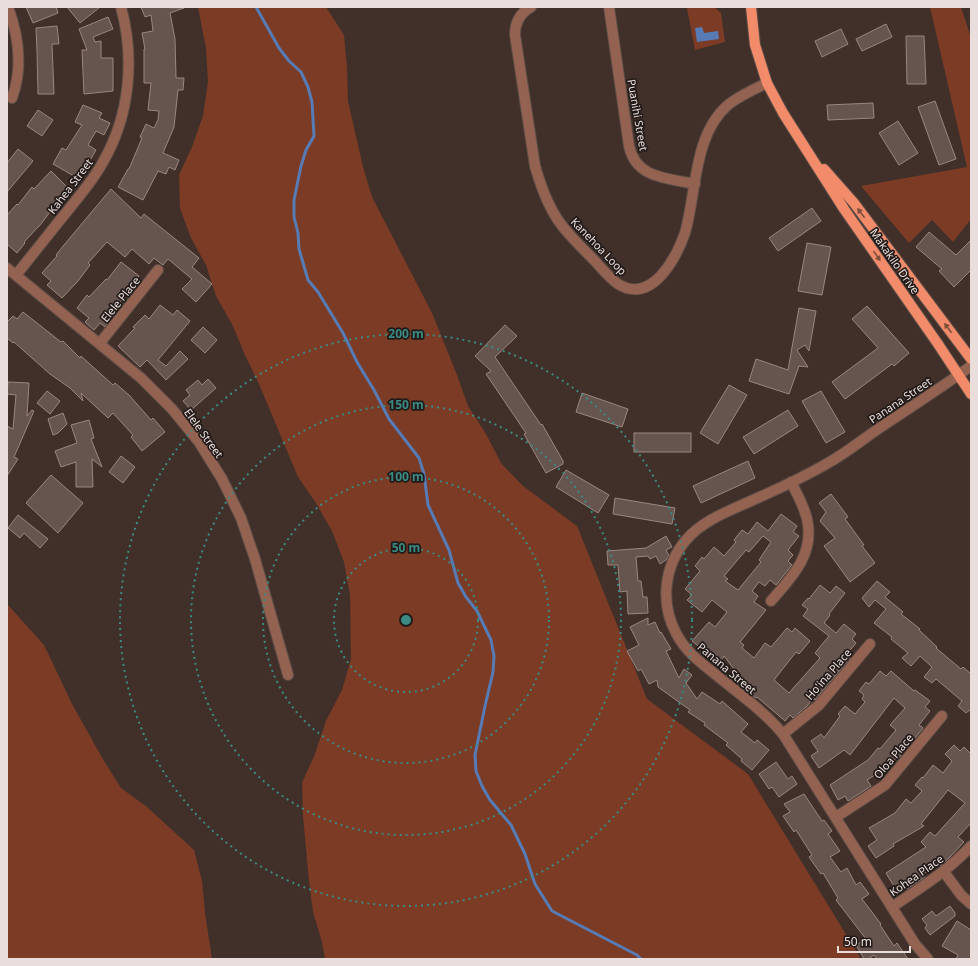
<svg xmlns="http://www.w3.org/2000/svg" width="978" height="966" font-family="'Noto Sans',sans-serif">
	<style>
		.green { fill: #7c3b25 }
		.water { fill: #577bb4 }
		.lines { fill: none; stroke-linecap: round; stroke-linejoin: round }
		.stream { stroke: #577bb4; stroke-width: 3 }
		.building { fill: #66544e; stroke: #9a867f; fill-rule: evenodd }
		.minor-casing { stroke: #5c4c46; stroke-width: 12 }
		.major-casing { stroke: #5c4c46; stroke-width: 12 }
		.minor { stroke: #946251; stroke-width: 10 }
		.major { stroke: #f18b69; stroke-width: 10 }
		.oneway { fill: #7f4d3c }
		.ring { fill: none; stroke: #3b8b84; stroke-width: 2; stroke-dasharray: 2 4 }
		.labels { text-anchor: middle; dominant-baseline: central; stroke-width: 3.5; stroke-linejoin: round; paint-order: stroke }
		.street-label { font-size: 11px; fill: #e9dedb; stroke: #221a18 }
		.centre { fill: #3b8b84; stroke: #221a18; stroke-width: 2 }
		.ring-label { font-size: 12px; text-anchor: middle; font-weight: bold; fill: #3b8b84; stroke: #221a18; stroke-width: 3.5; stroke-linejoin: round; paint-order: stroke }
	</style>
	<rect width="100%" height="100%" fill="#41302a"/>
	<!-- green -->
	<g class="green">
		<path d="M198,7H326L344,35L347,68L348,101L363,167L372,197L432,313L457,375L468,406L486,434L501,463L523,486L577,526L647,699L748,774L861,959H325L322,942L313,912L309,881L303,816L302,783L315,754L326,721L342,690L351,659L350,595L344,562L332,531L316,503L298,477L259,384L245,355L232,324L216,296L206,265L191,238L180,208L179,175L192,147L203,116L208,82L206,48Z"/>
		<path d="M689,7H714L721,13L725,42L695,50L687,8Z"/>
		<path d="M930,7H961L971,38V219L953,242L932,220L909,243L861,186L967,167Z"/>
		<path d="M7,604L44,645L72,704L104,761L121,788L147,807L194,850L202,881L205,913L212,959H7Z"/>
	</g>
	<!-- water -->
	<path class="water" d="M702,27L704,33L718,31L719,39L697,42L695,28Z"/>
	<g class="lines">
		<!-- stream -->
		<path class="stream" d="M256,7L279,48L289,61L301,72L308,87L312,102L314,136L306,150L301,166L294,200V217L298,233L299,249L308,280L318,292L343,333L357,362L374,390L389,419L419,458L424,474L428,505L449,550L458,583L466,597L477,611L491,640L494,656L493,672L485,706L475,755L476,771L482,786L490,800L511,825L525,854L535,884L552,911L637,955L641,959"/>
	</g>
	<!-- building -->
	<g class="building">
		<path d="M26,7H56L58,13L33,23Z"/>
		<path d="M67,7H100L80,23Z"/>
		<path d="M141,7L184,8L170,13L175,39L176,78H184L183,90H178L174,127L163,153L179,160L175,170L169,167L166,174L158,171L143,200L118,187L128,169H129L142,138L140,137L146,124L154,128L158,120L159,111L148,110L151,83H144V49H145L142,33L153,31L151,15L145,17Z"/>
		<path d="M108,17L113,29L93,37L95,42L101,41V58H113V91L84,94L82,50H87L79,29Z"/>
		<path d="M886,24L892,37L862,51L856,39Z"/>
		<path d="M57,26L59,44H52L54,94H38L37,51L36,28Z"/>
		<path d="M841,29L848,44L822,57L815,41Z"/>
		<path d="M906,36H924L926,84H907Z"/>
		<path d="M935,101L956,159L939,165L918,107Z"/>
		<path d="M873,103L874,118L828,120L827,105Z"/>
		<path d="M83,105L102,113L99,118L110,123L104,135L96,131L88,145L96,150L79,179L53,164L62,148L66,150L82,125L75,122Z"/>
		<path d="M38,110L53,120L42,136L27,126Z"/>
		<path d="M898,121L918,153L899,165L879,133Z"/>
		<path d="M18,149L33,161L7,192V163Z"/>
		<path d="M51,171L69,189L54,204L55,205L41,224L24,242L25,243L17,253L7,244V215L17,204L18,205L32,187L34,189Z"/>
		<path d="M111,189L141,218L144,214L199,258L192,267L212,284L196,302L182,289L192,279L168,259L163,265L154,258L149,264L132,249L125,257L107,242L88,263L90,265L78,281L62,298L47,285L51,281L42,273L57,256L56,255L64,245Z"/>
		<path d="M812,208L821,221L778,251L769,238Z"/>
		<path d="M929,232L956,255L971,240V270L954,287L939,271L942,269L916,247Z"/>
		<path d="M807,243L831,247L822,295L798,291Z"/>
		<path d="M121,262L139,276L123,296L125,297L109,313L113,317L105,327L100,323L94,330L85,322L89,318L77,308L87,295L89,297L106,279L107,280Z"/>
		<path d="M160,305L173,315L177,310L190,321L158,360L166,366L180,351L188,359L166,380L147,360L140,367L118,346L135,328L133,327L145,315L149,319Z"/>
		<path d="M867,306L909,353L894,366L892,364L845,399L832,382L878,348L852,319Z"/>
		<path d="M799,308L816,311L809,351L805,345L797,350L808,367L799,366L789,394L749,381L756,359L788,370Z"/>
		<path d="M23,312L61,342L63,341L80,358L81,356L113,385L115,383L129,395L151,420L153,418L165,432L142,451L131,437L133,435L113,413L108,418L81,393L83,401L70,388L50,374L14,342L13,343L7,338V322L13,316L17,319Z"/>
		<path d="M505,325L517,336L495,357L541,425L542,424L563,461V464L546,473L524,434L526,433L486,374L491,371L475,356Z"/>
		<path d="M203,327L217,340L205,353L191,340Z"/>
		<path d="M208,379L216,388L191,410L183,401L190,395L186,390L198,380L202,385Z"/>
		<path d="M8,382L29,383L27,416L32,410L34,411L14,457L18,459L7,476V426L13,429L16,395L7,394Z"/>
		<path d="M729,385L747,395L718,444L700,433Z"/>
		<path d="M47,391L60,401L50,414L37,403Z"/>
		<path d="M821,391L845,432L826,443L802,401Z"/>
		<path d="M582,393L628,409L622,427L576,412Z"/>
		<path d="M788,410L798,426L754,454L743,437Z"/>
		<path d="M63,413L67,424L58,433L53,435L48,419Z"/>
		<path d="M89,420L94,438L91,439L102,467L92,459L93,487H76V462L61,467L55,451L77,443L71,425Z"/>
		<rect x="634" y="433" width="57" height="19"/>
		<path d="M121,456L135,467L123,483L109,472Z"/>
		<path d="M748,461L755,478L701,503L693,486Z"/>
		<path d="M566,470L609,495L598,513L556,487Z"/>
		<path d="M51,475L83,503L58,533L26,503Z"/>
		<path d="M831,494L848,517L845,519L864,545L862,546L875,563L850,582L824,546L835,538L820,521L826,512L819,503Z"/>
		<path d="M615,498L675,508L672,524L613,514Z"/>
		<path d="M781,514L797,526L793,532L799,536L788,550L793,555L788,561L792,565L776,585L770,580L765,586L759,582L752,591L758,596L754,602L766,610L740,642L744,645L742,648L754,658L765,643L771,647L787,628L792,632L795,628L810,641L799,654L796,652L774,680L789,693L820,658L815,653L829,636L803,616L808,609L802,605L808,598L809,599L820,585L830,593L836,586L845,593L829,614L830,615L824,623L836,633L844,624L856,634L852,639L856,643L846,655L850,658L815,700L813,699L806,707L793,718L790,715L785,721L757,697L756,698L738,683L741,678L733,671L734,669L724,656L719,663L692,641L709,622L715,627L727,612L712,600L702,612L687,600L692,595L685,589L700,571L695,566L702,557L704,559L714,547L724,556L736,542L734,540L742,530L748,534L757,522L768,531ZM763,536L771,542L759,560L761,562L738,590L725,581L728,579L724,576L746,550L749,552Z"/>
		<path d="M18,515L48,539L40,548L24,533L20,538L8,528Z"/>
		<path d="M666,536L672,547L666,550L669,556L666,560L660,564L656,556L650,559L648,556L636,557L638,581H641L643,597H647L648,613L628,614L627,591L620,592L618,565H608L607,551L646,548Z"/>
		<path d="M877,581L890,592L885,597L903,612L901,614L920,629L919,630L937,647L936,648L961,669L963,667L971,674V709L966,713L958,706L962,701L936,679L932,683L924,677L932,667L920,656L911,666L902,658L908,653L891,639L892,637L874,623L886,609L875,600L869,607L862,598Z"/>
		<path d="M648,618V625L655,622L660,633L661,632L671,649L666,651L679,678L684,669L692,675L686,683L697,699L702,692L720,704L722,701L748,724L741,732L755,743L757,740L769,750L752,770L741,761L742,759L726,745L728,743L704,725L705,723L688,712L690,710L658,687L657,680L649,684L641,669L638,671L627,651L639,645L630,627Z"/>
		<path d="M880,671L886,676L891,671L914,691L915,690L930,701L925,707L930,711L919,725L923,728L898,759L896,758L884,773L881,771L867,780L871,786L848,801L845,796L838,800L830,785L868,760L878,748L880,749L896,730L890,725L905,708L894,698L850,755L844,750L819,768L811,756L818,751L811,741L821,734L824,738L840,716L838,714L845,706L855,714L865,702L862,699L864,695L859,691L866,682L869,684Z"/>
		<path d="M954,745L960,751L964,747L971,754V823L958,837L964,842L949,858L940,866L938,864L923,874L925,877L905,890L901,884L895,888L886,873L926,847L921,842L930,832L935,836L965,803L948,790L921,824L924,826L893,844L894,846L876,858L868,846L877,840L869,828L895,813L906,799L911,803L922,791L915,785L922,777L923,778L933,765L943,773L952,761L945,754Z"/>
		<path d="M776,762L788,779L792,776L797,784L779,797L772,787L769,789L759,774Z"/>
		<path d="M804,794L822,821L824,820L832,831L828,834L840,851L830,857L841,872L847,868L856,885L860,882L869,894L862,899L881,924L880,925L894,946L897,943L908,959H877L874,955L868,959H864L856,945L866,939L836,900L838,898L823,873L821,874L809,857L812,855L796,830L794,832L783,816L790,812L784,804Z"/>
		<path d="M950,906L955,913V916L930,935L925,928L927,925L922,919L932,911L936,916Z"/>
		<path d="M957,921L971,930V959H956L958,955L942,946Z"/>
	</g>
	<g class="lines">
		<!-- minor casing -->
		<g class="minor-casing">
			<g id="minor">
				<path d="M8,7C19,37 23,68 12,98"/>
				<path d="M531,7C520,13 515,23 515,35L535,166C542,190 551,215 569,234C576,242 584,250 592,258C600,266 608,277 618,284C652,305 676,258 685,233C697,191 693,134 729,104C741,95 754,89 767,83"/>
				<path d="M609,7L629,146C636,179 668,178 695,184"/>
				<path d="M7,268L141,378L172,409L199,442L222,479L241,518L255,559L288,675"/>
				<path d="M16,275C34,253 51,231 69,209C81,194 94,179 103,162C130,115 135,59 121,7"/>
				<path d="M100,343L158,270"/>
				<path d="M771,601C792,577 815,554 807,519C804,506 797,494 791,482"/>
				<path d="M783,734L819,705L870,644"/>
				<path d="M836,817L885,785L942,716"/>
				<path d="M944,872L961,895L971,904"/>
				<path d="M892,907C920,888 948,871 971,846"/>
				<path d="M928,959L915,944L783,734C764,711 738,693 715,674C700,662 685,651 676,633C660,603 664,566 686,540C703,520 729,511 753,500C778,489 804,477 828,463C846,453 862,440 878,429C909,408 941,388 971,366"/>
			</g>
		</g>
		<!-- major casing -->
		<g class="major-casing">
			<g id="major">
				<path d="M751,7L755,45L767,83L783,113L844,209L938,344L971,394"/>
				<path d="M824,169L854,203L971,359"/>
			</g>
		</g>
		<!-- minor -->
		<use href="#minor" class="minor"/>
		<!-- major -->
		<use href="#major" class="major"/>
	</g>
	<!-- one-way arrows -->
	<defs><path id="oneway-solid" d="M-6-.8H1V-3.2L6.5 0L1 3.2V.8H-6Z"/></defs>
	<g class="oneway">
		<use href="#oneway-solid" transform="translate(861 213) rotate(-127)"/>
		<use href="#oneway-solid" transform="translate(877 256) rotate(55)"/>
		<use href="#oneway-solid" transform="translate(948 328) rotate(-127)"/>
	</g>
	<!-- distance rings -->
	<g class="ring">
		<circle cx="406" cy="620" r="72"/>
		<circle cx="406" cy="620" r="143"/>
		<circle cx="406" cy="620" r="215"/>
		<circle cx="406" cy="620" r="286"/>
	</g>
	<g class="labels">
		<!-- street labels -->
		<g class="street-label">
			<text transform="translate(638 115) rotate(80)">Puanihi Street</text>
			<text transform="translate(70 186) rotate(-53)">Kahea Street</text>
			<text transform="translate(599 246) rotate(46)">Kanehoa Loop</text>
			<text transform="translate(895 261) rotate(55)">Makakilo Drive</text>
			<text transform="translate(120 299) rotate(-51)">Elele Place</text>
			<text transform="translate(900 400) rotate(-34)">Panana Street</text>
			<text transform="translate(204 433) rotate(54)">Elele Street</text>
			<text transform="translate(727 668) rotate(40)">Panana Street</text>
			<text transform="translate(828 674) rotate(-49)">Ho'ina Place</text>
			<text transform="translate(893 756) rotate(-50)">Oloa Place</text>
			<text transform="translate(916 875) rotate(-35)">Kohea Place</text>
		</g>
	</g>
	<circle cx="406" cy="620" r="6" class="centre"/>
	<g class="ring-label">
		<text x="406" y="338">200 m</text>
		<text x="406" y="409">150 m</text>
		<text x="406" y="481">100 m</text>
		<text x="406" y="552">50 m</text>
	</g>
	<!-- border -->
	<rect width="978" height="966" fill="none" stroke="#e9dedb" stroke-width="16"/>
	<!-- scale -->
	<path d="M838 946v6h72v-6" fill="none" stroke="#e9dedb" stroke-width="2"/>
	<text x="844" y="946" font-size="12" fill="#e9dedb" stroke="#221a18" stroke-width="3" paint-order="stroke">50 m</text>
</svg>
